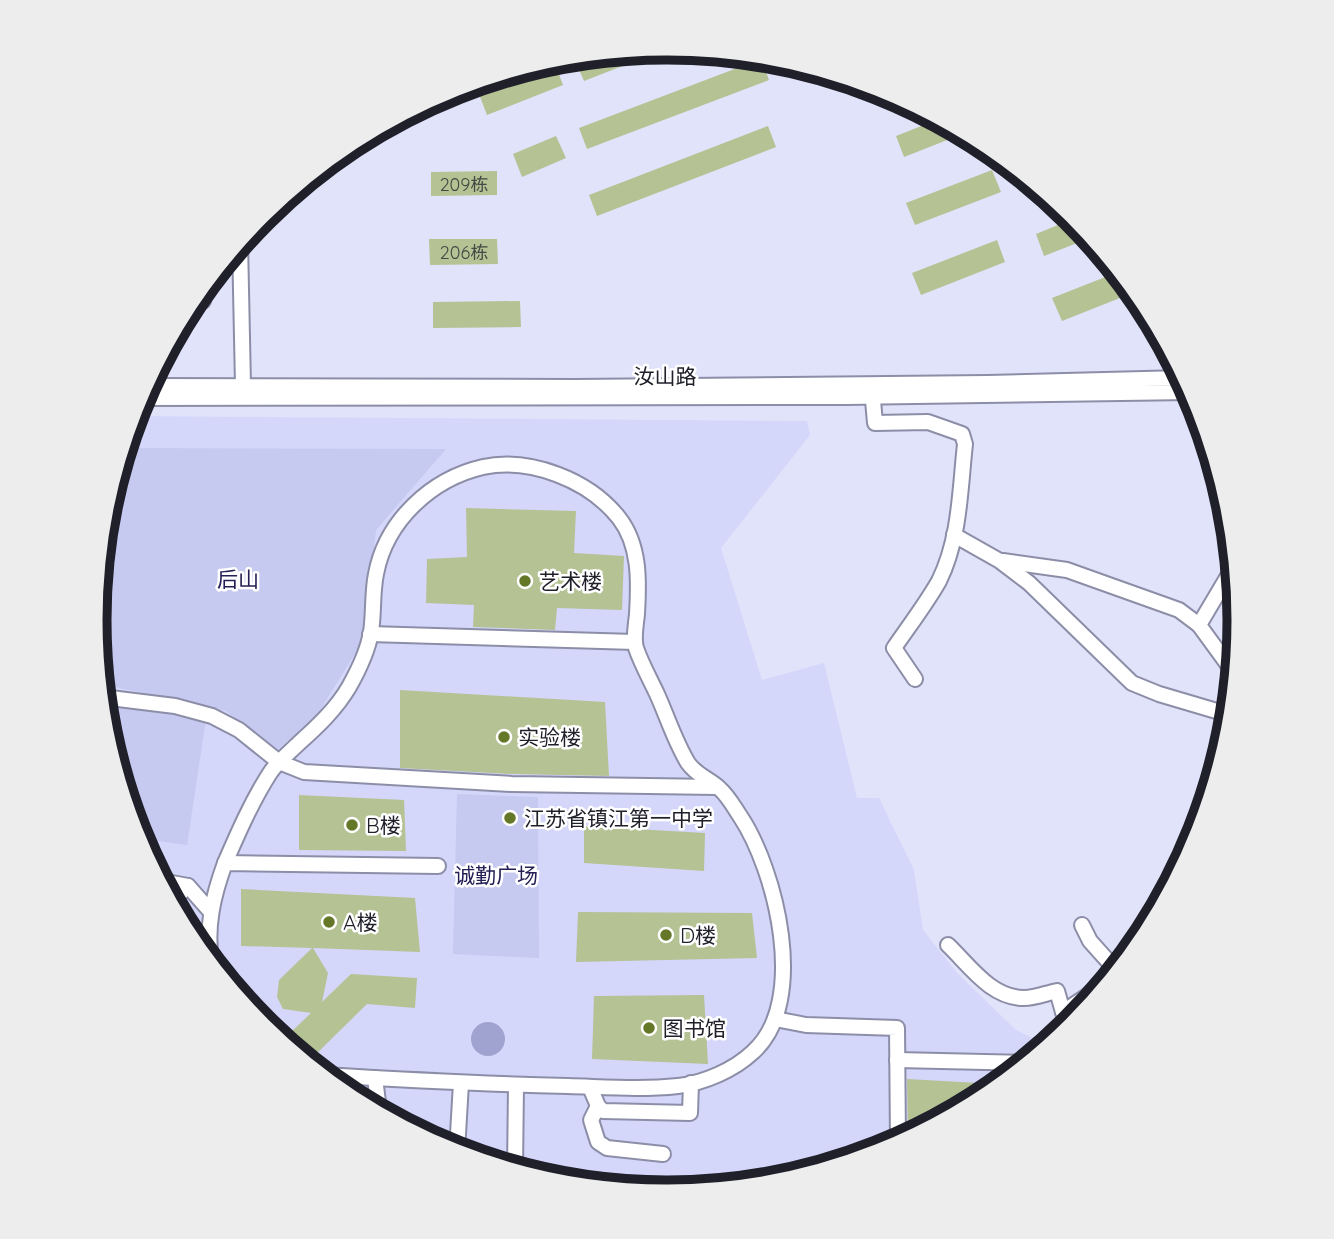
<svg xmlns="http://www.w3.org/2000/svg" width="1334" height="1239" font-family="Quicksand,'Noto Sans SC',sans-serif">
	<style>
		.built { fill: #d4d7fa }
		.green { fill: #c6c9f0 }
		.water { fill: #a0a3d0 }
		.building { fill: #b4c294 }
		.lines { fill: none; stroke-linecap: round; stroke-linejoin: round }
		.minor-casing { stroke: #8c8ea8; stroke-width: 18 }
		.minor { stroke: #fff; stroke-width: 14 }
		.poi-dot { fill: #657828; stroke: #fff; stroke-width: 2.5 }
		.labels { text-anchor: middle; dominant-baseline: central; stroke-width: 5; stroke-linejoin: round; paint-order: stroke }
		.number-label { font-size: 18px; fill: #454845 }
		.street-label { font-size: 21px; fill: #20202b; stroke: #fff }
		.park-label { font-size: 21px; fill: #242056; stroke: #fff }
		.poi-label { font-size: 21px; fill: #20202b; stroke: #fff; text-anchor: start }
		.rim { fill: none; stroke: #20202b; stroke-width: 9 }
	</style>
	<rect width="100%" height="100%" fill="#e1e3fa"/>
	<!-- built -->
	<path class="built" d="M133,416L807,421L810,435L721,548L762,680L824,663L857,798H879L914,870L923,930L957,973L1016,1030L1047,1045L985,1096L886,1148L778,1181L687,1190L550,1179L448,1148L349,1095L262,1024L191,937L138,838L106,731L95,619L106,507Z"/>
	<!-- green -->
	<g class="green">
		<path d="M124,448L446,449L376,530L363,641L317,715L276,751L226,711L101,684L95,619L106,507Z"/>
		<path d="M103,704L206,719L187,845L138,838L106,731Z"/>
		<path d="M457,794L538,797L539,958L453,954Z"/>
	</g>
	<!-- water -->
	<circle class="water" cx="488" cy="1039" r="17"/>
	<!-- building -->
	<g class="building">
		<path d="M660,48L661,51L584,81L575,60L587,55Z"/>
		<path d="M761,59L769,80L587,149L579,128Z"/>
		<path d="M555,64L563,85L487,115L479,94Z"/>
		<path d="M939,119L965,133L904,157L896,136Z"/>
		<path d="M768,126L776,147L597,216L589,195Z"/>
		<path d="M556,136L566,158L522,177L513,154Z"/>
		<path d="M992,170L1001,192L915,225L906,203Z"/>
		<path d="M497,171V195L431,196V172Z"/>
		<path d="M1075,218L1090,238L1044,256L1036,234Z"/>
		<path d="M429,239H497L498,264L430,265Z"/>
		<path d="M997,240L1005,262L921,295L912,273Z"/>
		<path d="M1118,272L1135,292L1062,321L1052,298Z"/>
		<path d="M520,301L521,327L433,328V302Z"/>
		<path d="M466,508L576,511L574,553L624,556L622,610L557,608L555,630L473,627L474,605L426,603L427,559L467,557Z"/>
		<path d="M400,690L605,702L609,776L512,774L400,768Z"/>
		<path d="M299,795L404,800L406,851L299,850Z"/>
		<path d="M584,826L705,833L704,871L584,863Z"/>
		<path d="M241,889L415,898L420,952L313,948L328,973L322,1002L351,974L417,978L415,1008L367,1004L311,1059L289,1034L311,1013L283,1009L277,997L279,980L312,948L241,946Z"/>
		<path d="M578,912L752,913L757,958L576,962Z"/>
		<path d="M704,995L708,1064L592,1059L594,996Z"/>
		<path d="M907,1079L998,1084L985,1096L908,1137Z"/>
	</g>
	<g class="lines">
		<!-- minor casing -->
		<g class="minor-casing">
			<g id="minor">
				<path d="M240,242L243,385"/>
				<path d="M192,301H203V288"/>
				<path d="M146,386L574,387L988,383L1183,378"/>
				<path d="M872,389L875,423L928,422L962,434L965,444C960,489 960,539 939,581C926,604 909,626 894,648L915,679"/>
				<path d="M140,398L847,397L1191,392"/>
				<path d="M954,535L1000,561L1029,583L1132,683L1159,694L1230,715"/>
				<path d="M1003,561L1067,570L1179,610L1199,625"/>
				<path d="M370,634L635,642"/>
				<path d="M1234,673L1199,625L1234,566"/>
				<path d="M102,697L175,706L212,716L239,730L279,762L304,772L512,784L716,787"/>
				<path d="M225,863C238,833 252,801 270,773C277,762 289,753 299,743C318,726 336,709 349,687C358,671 368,650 371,632C374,613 372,593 376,574C386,521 431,479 483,467C530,457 589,480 619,518C640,545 639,581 637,614C636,625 633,638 636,648C641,663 650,679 657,694C667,716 675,742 688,763C697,776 710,779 720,789C728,796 734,807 740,816C776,870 809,1002 753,1052C734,1070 704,1083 678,1086C641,1090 605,1087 568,1086C487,1084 406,1080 325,1075"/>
				<path d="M161,881L188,886L211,912"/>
				<path d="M170,898L174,899L188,886"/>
				<path d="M1082,925L1090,941L1116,970"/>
				<path d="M948,945C970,966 991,998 1024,998C1035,998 1047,993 1057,991L1063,1012"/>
				<path d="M211,961C206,926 213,896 225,863L438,866"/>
				<path d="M775,1019L806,1025L897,1028L898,1142"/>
				<path d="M1069,1026L1063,1012L1087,996L1120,966"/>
				<path d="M897,1060L1025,1063"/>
				<path d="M590,1087L598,1106L603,1111L690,1113L691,1083"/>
				<path d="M361,1101L378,1102L375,1078"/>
				<path d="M598,1106L591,1120L598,1142L607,1148L663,1154"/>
				<path d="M457,1151L461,1083"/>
				<path d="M515,1169L516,1085"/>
			</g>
		</g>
		<!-- minor -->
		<use href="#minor" class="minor"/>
	</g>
	<!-- markers -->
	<g class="poi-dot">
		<circle cx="525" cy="581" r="7"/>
		<circle cx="504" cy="737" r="7"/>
		<circle cx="510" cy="818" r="7"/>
		<circle cx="352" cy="825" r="7"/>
		<circle cx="329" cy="922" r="7"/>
		<circle cx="666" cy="935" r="7"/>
		<circle cx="649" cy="1028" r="7"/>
	</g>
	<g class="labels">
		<!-- number labels -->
		<g class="number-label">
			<text x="464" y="184">209栋</text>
			<text x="464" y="252">206栋</text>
		</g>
		<!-- street labels -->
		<g class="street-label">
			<text x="665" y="376">汝山路</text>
		</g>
		<!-- park labels -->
		<g class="park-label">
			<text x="238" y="579">后山</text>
			<text x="496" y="875">诚勤广场</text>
		</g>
		<!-- poi labels -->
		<g class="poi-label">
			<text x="539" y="581">艺术楼</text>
			<text x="518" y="737">实验楼</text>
			<text x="524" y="818">江苏省镇江第一中学</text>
			<text x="366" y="825">B楼</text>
			<text x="343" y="922">A楼</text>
			<text x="680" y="935">D楼</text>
			<text x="663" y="1028">图书馆</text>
		</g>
	</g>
	<!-- crop -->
	<path d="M0 0H1334V1239H0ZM107 620a560 560 0 1 1 1120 0a560 560 0 1 1-1120 0Z" fill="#ededee" fill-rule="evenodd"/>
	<path class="rim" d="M107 620a560 560 0 1 1 1120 0a560 560 0 1 1-1120 0Z"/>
</svg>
